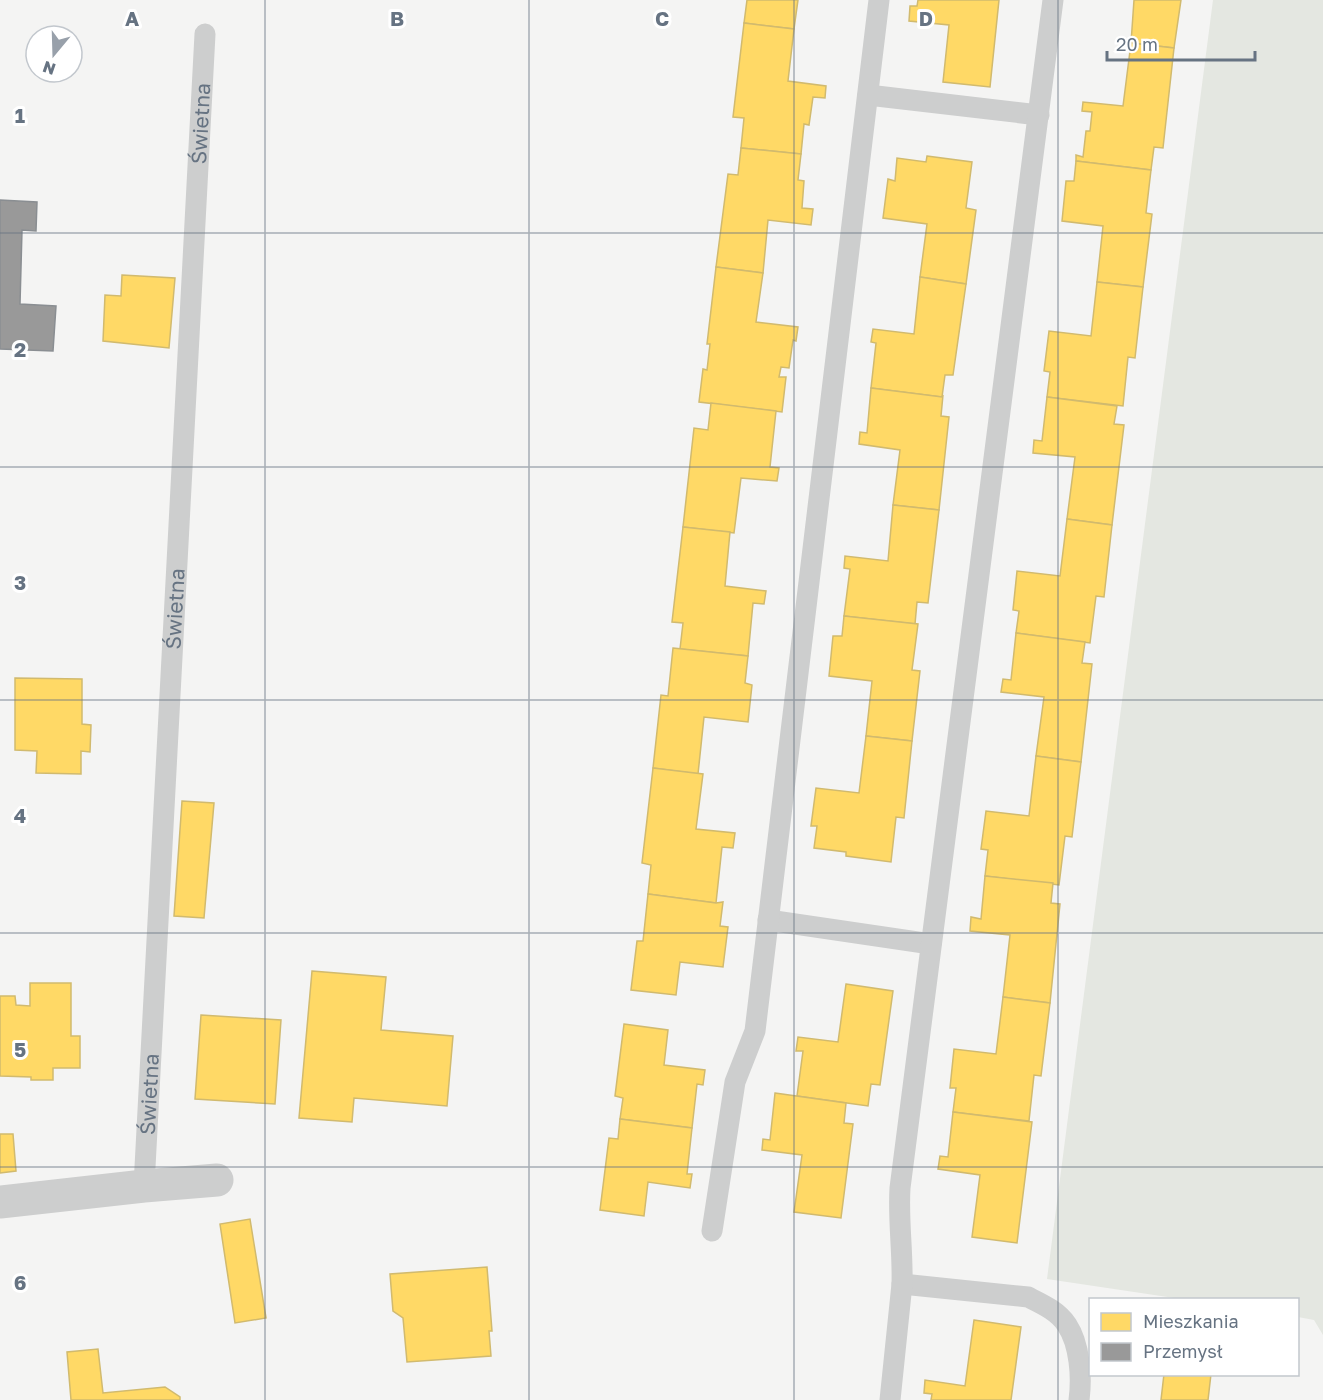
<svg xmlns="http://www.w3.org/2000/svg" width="1323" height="1400" font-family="'Golos Text',sans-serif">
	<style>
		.green { fill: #e4e7e1 }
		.homes { fill: #ffd966; stroke: #d1ba6e; stroke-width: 1.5 }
		.industry { fill: #999; stroke: #8a8e92; stroke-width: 1.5 }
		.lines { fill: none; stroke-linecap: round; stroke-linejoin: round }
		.lane { stroke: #cdcece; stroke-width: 21 }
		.street { stroke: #cdcece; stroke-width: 33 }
		.grid { fill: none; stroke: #667382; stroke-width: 1.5; stroke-opacity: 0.55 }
		.labels { text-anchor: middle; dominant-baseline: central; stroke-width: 6; stroke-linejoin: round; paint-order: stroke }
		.street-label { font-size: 21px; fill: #667382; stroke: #fff }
		.grid-label { font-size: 20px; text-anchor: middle; font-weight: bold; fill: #667382; stroke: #fff; stroke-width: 6; stroke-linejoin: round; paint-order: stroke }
	</style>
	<rect width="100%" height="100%" fill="#f4f4f3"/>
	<!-- green -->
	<path class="green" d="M1213,0H1323V1335L1314,1320L1298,1317V1300L1181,1299L1047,1279Z"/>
	<!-- homes -->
	<g class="homes">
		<path d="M747,0H798L794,29L744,23Z"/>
		<path d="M918,0H999L990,87L943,82L949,25L909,21L910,6H917Z"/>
		<path d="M1134,0H1181L1174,48L1131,43Z"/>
		<path d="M744,23L794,29L788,81L826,86L825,98L813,97L809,125L804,124L801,154L741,148L744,118L733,117Z"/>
		<path d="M1131,43L1174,48L1163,148L1154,147L1151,170L1076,161V155L1083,157L1086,131H1090L1092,112L1082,111L1083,102L1123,106Z"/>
		<path d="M741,148L801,154L798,180L804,181L802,208L813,209L811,225L768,220L763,273L716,267L728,174L738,175Z"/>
		<path d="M927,156L972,162L966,208L976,210L966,284L920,277L927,224L883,218L888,179L895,181L897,158L926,162Z"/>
		<path d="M1076,161L1151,170L1146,213L1152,214L1143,287L1097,282L1103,226L1062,221L1066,181H1074Z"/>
		<path d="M716,267L763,273L756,322L798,327L796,341L793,340L789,368L781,367L779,377H786L782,412L699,402L703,369L707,370L710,344H707Z"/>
		<path d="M122,275L175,278L169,348L103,341L105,295L121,296Z"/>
		<path d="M920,277L966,284L953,375H945L942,397L871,388L876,343L871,342L873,329L914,334Z"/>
		<path d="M1097,282L1143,287L1135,358L1128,357L1123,406L1047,397L1050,372L1044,371L1049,331L1091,336Z"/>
		<path d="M871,388L942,397L943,395L941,416L949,417L939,510L893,505L900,450L859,444L860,432L867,433Z"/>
		<path d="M1047,397L1117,406L1114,424L1124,425L1112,525L1067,519L1075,457L1033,453L1034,440L1042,441Z"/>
		<path d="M711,403L776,411L770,467L779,468L777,481L741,478L734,533L683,527L694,428L708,430Z"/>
		<path d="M893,505L939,510L928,603L917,602L915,624L844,616L850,569L844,568L845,556L888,561Z"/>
		<path d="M1067,519L1112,525L1104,597L1096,596L1090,643L1016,633L1019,611L1013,610L1017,571L1060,576Z"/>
		<path d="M683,527L730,532L725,586L766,591L764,604L753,603L748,656L680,649L683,623L672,622Z"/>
		<path d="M844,616L918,624L912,670L920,671L912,741L866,736L872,681L829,676L833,636H842Z"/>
		<path d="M1016,633L1085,642L1082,663L1092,664L1081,762L1036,756L1044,697L1001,692L1003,679L1011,680Z"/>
		<path d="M673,648L748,656L745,683L752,685L748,722L704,717L698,774L653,768L661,695L668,696Z"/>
		<path d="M15,678L82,679V724L91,725L90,752L81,751V774L36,773L37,751L15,750Z"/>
		<path d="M866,736L912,741L904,818L896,817L891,862L846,856V852L814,848L817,826H811L816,788L859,793Z"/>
		<path d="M1036,756L1081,762L1072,837L1065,836L1059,885L985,876L988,850L981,849L986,811L1029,816Z"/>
		<path d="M653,768L703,774L696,829L735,833L733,848L722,847L716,903L648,894L651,865L642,863Z"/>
		<path d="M182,801L214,803L204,918L174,916Z"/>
		<path d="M985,876L1053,883L1051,903L1060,904L1050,1003L1003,997L1010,935L970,931L971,917L981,919Z"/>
		<path d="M648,894L716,903L723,902L720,926L728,927L723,967L680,962L676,995L631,990L637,941H643Z"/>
		<path d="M312,971L386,977L381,1030L453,1036L447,1106L354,1098L352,1122L299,1118Z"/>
		<path d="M30,983H71V1036H80V1068H53V1080H31V1077L0,1076V996H15L16,1005L30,1006Z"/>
		<path d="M846,984L893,991L880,1085L871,1084L868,1106L797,1096L803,1051H796L798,1037L838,1042Z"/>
		<path d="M1003,997L1050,1003L1041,1076L1034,1075L1029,1121L953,1112L956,1088H950L954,1049L996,1054Z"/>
		<path d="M201,1015L281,1020L275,1104L195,1099Z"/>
		<path d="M624,1024L668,1030L664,1065L705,1070L703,1085L697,1084L692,1128L620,1119L623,1098L615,1096Z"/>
		<path d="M775,1093L846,1103L844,1123L853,1124L841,1218L794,1212L802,1155L762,1150L763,1139L770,1140Z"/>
		<path d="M953,1112L1032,1122L1017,1243L972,1237L980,1175L938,1169L940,1156L948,1157Z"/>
		<path d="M620,1119L692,1128L687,1174H692L690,1188L648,1182L644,1216L600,1210L609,1138L618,1139Z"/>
		<path d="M0,1134H13L16,1171L0,1173Z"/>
		<path d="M250,1219L266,1318L235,1323L220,1224Z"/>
		<path d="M487,1267L492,1331H489L491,1356L407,1362L403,1318L393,1311L390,1274Z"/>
		<path d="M974,1320L1021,1327L1011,1400H931L932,1394L924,1393L925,1380L965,1386Z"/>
		<path d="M98,1349L103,1393L165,1387L180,1397V1400H71L67,1352Z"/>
		<path d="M1164,1374H1211L1208,1400H1161Z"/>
	</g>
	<!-- industry -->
	<path class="industry" d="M0,200L37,202L36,231L22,230L20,304L56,306L53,351L0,349Z"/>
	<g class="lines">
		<!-- lane -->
		<g class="lane">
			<path d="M868,95L1039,115"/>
			<path d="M768,920L931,944"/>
			<path id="s1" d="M144,1186L205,34"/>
			<path d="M712,1231L735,1082L755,1031L879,0"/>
			<path d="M902,1284L1028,1297C1042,1304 1058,1311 1067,1325C1080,1345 1082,1377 1079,1400"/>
			<path d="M890,1400L902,1284C903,1252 898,1220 900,1188L1053,0"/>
		</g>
		<!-- street -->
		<path class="street" d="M0,1202L144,1186L217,1180"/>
	</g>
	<!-- grid -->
	<path class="grid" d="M265,0V1400M529,0V1400M794,0V1400M1058,0V1400M0,233H1323M0,467H1323M0,700H1323M0,933H1323M0,1167H1323"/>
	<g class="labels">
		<!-- street labels -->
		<g class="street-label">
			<text stroke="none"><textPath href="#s1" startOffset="1064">Świetna</textPath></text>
			<text stroke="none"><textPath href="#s1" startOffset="578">Świetna</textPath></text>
			<text stroke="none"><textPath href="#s1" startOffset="92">Świetna</textPath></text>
		</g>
	</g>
	<g class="grid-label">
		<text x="132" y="26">A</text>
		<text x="397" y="26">B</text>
		<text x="662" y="26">C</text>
		<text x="926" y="26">D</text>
		<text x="20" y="123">1</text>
		<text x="20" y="357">2</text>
		<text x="20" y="590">3</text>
		<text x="20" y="823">4</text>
		<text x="20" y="1057">5</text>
		<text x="20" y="1290">6</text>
	</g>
	<!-- legend -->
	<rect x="1089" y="1298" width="210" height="78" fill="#ffffff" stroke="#c2c7cd" stroke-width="1.5"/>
	<rect x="1101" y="1313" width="30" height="18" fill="#ffd966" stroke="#c2c7cd" stroke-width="1.5"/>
	<text x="1143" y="1328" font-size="18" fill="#667382">Mieszkania</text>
	<rect x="1101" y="1343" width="30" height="18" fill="#999999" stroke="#c2c7cd" stroke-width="1.5"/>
	<text x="1143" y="1358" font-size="18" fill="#667382">Przemysł</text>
	<!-- north arrow -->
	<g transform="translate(54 54) rotate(199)"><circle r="28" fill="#ffffff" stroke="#c2c7cd" stroke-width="1.5"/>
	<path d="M0-4.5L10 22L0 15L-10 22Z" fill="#98a0aa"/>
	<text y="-9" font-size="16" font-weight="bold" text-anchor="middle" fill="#667382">N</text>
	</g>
	<!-- scale -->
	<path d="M1107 51v9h148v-9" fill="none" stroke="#667382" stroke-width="3"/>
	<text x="1116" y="51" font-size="18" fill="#667382" stroke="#ffffff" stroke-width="4.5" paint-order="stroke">20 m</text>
</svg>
